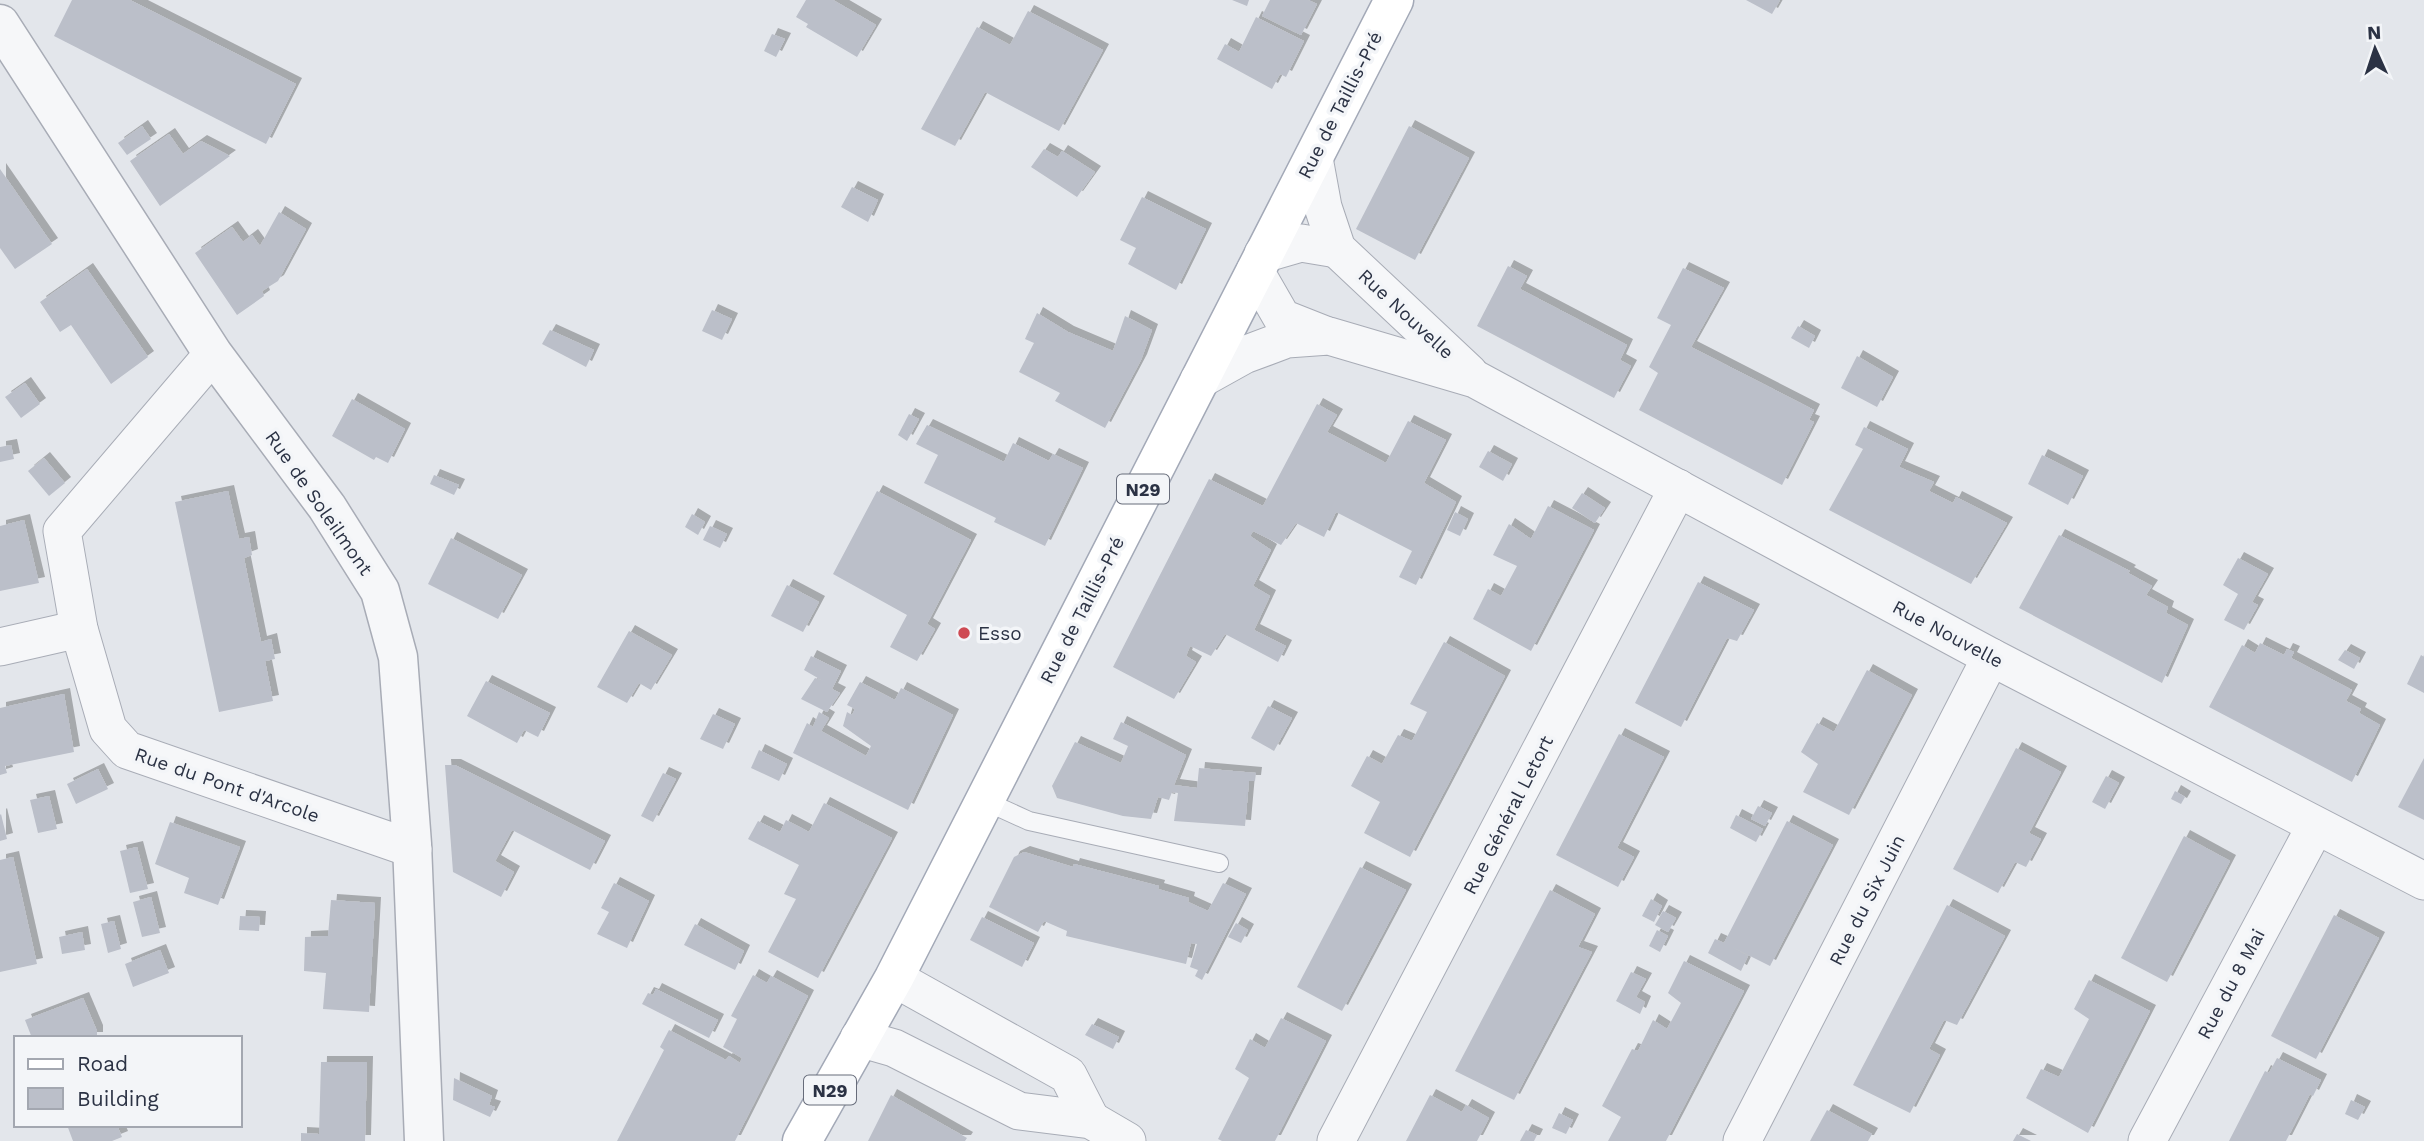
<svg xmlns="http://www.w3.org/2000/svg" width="2424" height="1141" font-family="'Work Sans',sans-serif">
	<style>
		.building { fill: #bbbfc9; filter: url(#shadow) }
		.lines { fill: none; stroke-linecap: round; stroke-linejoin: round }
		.service-casing { stroke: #a8acb6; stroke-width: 20 }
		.minor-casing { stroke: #a8acb6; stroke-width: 39 }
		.tertiary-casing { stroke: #a8acb6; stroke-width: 41 }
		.primary-casing { stroke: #a3a9b7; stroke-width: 41 }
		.service { stroke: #f6f7f9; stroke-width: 18 }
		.minor { stroke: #f6f7f9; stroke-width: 37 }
		.tertiary { stroke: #f6f7f9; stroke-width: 38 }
		.primary { stroke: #fff; stroke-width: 38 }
		.poi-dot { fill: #ce4a53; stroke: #f3f5f8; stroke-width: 2.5 }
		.labels { text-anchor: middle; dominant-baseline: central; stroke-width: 7; stroke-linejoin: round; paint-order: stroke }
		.shield { fill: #f3f5f8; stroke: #676c7a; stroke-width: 2 }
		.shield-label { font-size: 18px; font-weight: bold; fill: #2b3244 }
		.street-label { font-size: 19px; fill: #2b3244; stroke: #f3f5f8 }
		.poi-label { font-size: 19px; fill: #2b3244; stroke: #f3f5f8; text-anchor: start }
	</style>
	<defs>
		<filter id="shadow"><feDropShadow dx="6" dy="-6" stdDeviation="0" flood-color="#0004"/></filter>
	</defs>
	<rect width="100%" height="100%" fill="#e3e6eb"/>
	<!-- building -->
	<g class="building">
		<path d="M72,0H130L296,84L266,144L54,36Z"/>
		<path d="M806,0H833L876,25L857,57L806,27L808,24L796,17Z"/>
		<path d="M1232,0H1249L1247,6Z"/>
		<path d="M1270,0H1308L1317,4L1301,35L1262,16Z"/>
		<path d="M1746,0H1780L1772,14Z"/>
		<path d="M1028,11L1103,50L1059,131L985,92L955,146L921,129L977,27L1010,45Z"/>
		<path d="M1256,17L1304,41L1286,77L1280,74L1272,89L1217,59L1225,44L1239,52Z"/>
		<path d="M772,34L785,39L776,57L764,51Z"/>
		<path d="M142,126L151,139L127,155L118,143Z"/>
		<path d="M1409,126L1469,158L1415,260L1356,229Z"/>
		<path d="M169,134L183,154L201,141L230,156L160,206L130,161Z"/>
		<path d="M1044,149L1058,157L1062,151L1095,172L1077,197L1031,167Z"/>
		<path d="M0,169L52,244L15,269L0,248Z"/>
		<path d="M852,187L878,200L868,222L841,207Z"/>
		<path d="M1142,197L1206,229L1176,290L1128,264L1136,248L1120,240Z"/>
		<path d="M279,212L306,229L278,281L262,291L264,296L237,315L195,253L232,227L243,242L252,235L260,246Z"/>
		<path d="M1508,266L1527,276L1520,289L1627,345L1620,360L1631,366L1614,398L1477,326Z"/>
		<path d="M1683,268L1724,288L1691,347L1814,410L1809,420L1814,422L1782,485L1639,410L1658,373L1649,367L1671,325L1657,318Z"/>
		<path d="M87,269L148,357L111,384L71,325L60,332L40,302Z"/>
		<path d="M712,310L732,319L722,340L702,331Z"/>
		<path d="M1037,313L1068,332L1113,351L1125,316L1152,330L1141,360L1105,428L1055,401L1060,393L1019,372L1034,343L1025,339Z"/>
		<path d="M1798,326L1815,336L1809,348L1791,338Z"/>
		<path d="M550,330L594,350L586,367L542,344Z"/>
		<path d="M1857,356L1893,377L1877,407L1841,388Z"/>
		<path d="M25,383L40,404L21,418L5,397Z"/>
		<path d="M352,399L405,429L388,463L376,457L374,460L332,436Z"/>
		<path d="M1317,404L1337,415L1327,432L1386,463L1408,421L1446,440L1424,483L1456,502L1416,585L1399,577L1412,551L1336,512L1324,537L1296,523L1281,545L1253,531L1250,536L1271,550L1253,586L1270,596L1254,630L1286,646L1278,662L1225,634L1211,656L1190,646L1186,656L1196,662L1174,699L1113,667L1209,479L1263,506Z"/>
		<path d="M909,414L919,419L907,441L898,435Z"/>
		<path d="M927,425L1004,462L1013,443L1049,461L1053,454L1083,468L1045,546L994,522L996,518L924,483L938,455L916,444Z"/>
		<path d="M1864,427L1908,449L1899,467L1934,482L1929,491L1953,503L1956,497L2007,523L1971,584L1829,510L1863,449L1855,445Z"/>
		<path d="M11,445L14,459L0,462V447Z"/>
		<path d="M1488,451L1512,464L1503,481L1479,467Z"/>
		<path d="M2042,455L2083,476L2068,505L2028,484Z"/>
		<path d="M44,458L65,483L49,496L28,471Z"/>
		<path d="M434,475L459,485L454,495L430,484Z"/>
		<path d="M228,491L239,539L249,537L252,555L244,558L261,642L271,639L275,659L265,661L273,701L219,712L175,502Z"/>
		<path d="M877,491L971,540L927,624L935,629L917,661L890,647L907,615L833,574Z"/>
		<path d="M1582,493L1605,508L1595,523L1572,508Z"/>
		<path d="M1548,506L1594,530L1531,651L1473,619L1488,589L1501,596L1517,566L1493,555L1509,524L1531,539Z"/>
		<path d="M1455,512L1468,519L1460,536L1447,530Z"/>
		<path d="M692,514L705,522L698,535L685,527Z"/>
		<path d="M24,520L39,583L0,591V526Z"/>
		<path d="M710,526L727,534L720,548L703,540Z"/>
		<path d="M2059,535L2130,571L2128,573L2152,586L2146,595L2168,607L2166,613L2188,625L2162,683L2019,608Z"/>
		<path d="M451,538L522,575L498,619L428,584Z"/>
		<path d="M2238,558L2268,574L2252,602L2258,605L2244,630L2224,620L2238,594L2223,585Z"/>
		<path d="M1698,582L1754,610L1737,641L1727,638L1681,727L1635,703Z"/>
		<path d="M787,585L819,602L803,632L771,616Z"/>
		<path d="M629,631L672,655L651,690L639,683L627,703L597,687Z"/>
		<path d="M1444,642L1505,676L1410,857L1364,833L1380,802L1351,786L1367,756L1382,764L1398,735L1412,741L1427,712L1410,704Z"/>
		<path d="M2260,643L2284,655L2287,649L2294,652L2291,658L2352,690L2346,701L2361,709L2359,713L2380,725L2352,782L2209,707L2242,645L2255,653Z"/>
		<path d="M2345,650L2360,658L2354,669L2338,660Z"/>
		<path d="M2421,655L2424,657V693L2407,684Z"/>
		<path d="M811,656L841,671L832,689L840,693L827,712L801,699L815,678L823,681L804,670Z"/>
		<path d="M1867,670L1912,695L1849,815L1803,792L1818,764L1801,752L1817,723L1834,732Z"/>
		<path d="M486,681L550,713L538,737L524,730L517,743L467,716Z"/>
		<path d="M860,682L895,700L901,688L953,715L908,810L793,753L807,723L813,727L819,712L829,718L821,731L866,756L871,746L843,726L847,712L852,715L855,709L847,705Z"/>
		<path d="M64,694L74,752L5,766L7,773L0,775V708Z"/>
		<path d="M1268,706L1292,718L1274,751L1251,738Z"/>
		<path d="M713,714L735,724L723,749L700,739Z"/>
		<path d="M1121,722L1186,755L1174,785L1197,788L1199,768L1256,773L1255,781H1249L1245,826L1174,821L1178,793L1172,792L1169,800L1158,797L1151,819L1123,816L1057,798L1052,786L1075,742L1121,763L1128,746L1113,739Z"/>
		<path d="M1619,734L1664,757L1617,848L1634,857L1618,887L1556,855Z"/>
		<path d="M2016,748L2061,772L2029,833L2041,839L2026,867L2015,862L1998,893L1953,869Z"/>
		<path d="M759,750L787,764L779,781L751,768Z"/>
		<path d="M2424,758V820L2398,807Z"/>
		<path d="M445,765H455L605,841L590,870L512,830L495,861L514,872L501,897L453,872Z"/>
		<path d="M98,769L108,789L76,804L67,784Z"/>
		<path d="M663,773L676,779L653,822L641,816Z"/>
		<path d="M2106,776L2119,783L2105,809L2092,802Z"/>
		<path d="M2175,791L2185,797L2181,804L2171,799Z"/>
		<path d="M49,796L57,829L38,833L30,800Z"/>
		<path d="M824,803L892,838L818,978L768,952L796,899L784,894L799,865L748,839L758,821L780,832L786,820L809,832Z"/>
		<path d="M1758,806L1772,813L1765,826L1751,819Z"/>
		<path d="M1,814L7,839L0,841V815Z"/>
		<path d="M1736,815L1763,829L1756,842L1730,828Z"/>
		<path d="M1787,821L1833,845L1770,966L1732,947L1748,956L1741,971L1708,953L1715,939L1724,943Z"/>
		<path d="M170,822L240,847L218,905L184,893L189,878L155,864Z"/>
		<path d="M2184,836L2230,861L2167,982L2121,958Z"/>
		<path d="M137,847L148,889L130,893L120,851Z"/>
		<path d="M1024,852L1073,867L1074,864L1159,886L1158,889L1189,898L1188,902L1208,911L1223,883L1246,894L1202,980L1195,976L1198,970L1190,967L1197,944L1191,943L1186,964L1066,936L1067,931L1044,921L1038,932L989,907L1014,857Z"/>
		<path d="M13,857L37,964L0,972V860Z"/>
		<path d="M1360,867L1406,890L1342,1011L1297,987Z"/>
		<path d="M614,883L649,901L627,948L597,934L609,912L601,908Z"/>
		<path d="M1550,890L1595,914L1578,947L1592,952L1514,1100L1455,1071Z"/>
		<path d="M151,897L160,933L142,937L133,902Z"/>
		<path d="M1651,899L1662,906L1654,922L1642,916Z"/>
		<path d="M331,900L375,903L369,1012L323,1009L326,973L304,971L305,937L328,936Z"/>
		<path d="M1947,905L2005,936L1957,1025L1944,1020L1929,1049L1940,1055L1910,1113L1853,1085Z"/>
		<path d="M1663,911L1676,918L1668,932L1655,925Z"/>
		<path d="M2334,915L2379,938L2316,1059L2271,1036Z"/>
		<path d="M240,916L260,917L259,931L239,930Z"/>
		<path d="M982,917L1034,943L1022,967L970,940Z"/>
		<path d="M114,921L121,949L108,953L101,924Z"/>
		<path d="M1236,923L1248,930L1241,943L1228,937Z"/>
		<path d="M695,924L744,951L735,970L684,945Z"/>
		<path d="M1657,930L1668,936L1660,952L1649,946Z"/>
		<path d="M82,932L85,950L62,954L59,937Z"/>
		<path d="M160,950L169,973L133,987L125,964Z"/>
		<path d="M1684,961L1744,991L1666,1141H1608L1621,1117L1602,1106L1632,1049L1638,1051L1653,1020L1667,1029L1681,1003L1668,993Z"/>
		<path d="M1631,972L1646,979L1636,997L1645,1002L1640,1014L1616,1001Z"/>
		<path d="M753,975L767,983L771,976L808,996L735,1141H617L664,1050L660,1047L669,1030L726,1060L729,1056L740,1063L742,1058L723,1047L737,1019L731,1016Z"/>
		<path d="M2089,980L2150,1011L2088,1133L2026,1098L2041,1069L2059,1077L2089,1019L2074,1009Z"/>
		<path d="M656,989L718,1020L709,1038L642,1004L648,993L653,995Z"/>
		<path d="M83,998L97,1031V1038H32L25,1020Z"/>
		<path d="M1281,1018L1326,1041L1275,1141H1222L1218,1139L1249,1078L1235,1069L1250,1039L1265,1048Z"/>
		<path d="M1092,1024L1119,1037L1113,1049L1085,1035Z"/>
		<path d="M2277,1058L2321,1080L2313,1096L2310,1094L2286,1141H2229L2265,1071L2269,1073Z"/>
		<path d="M321,1062H367L365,1141H301V1133L319,1134Z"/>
		<path d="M454,1078L492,1096L489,1105L495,1107L490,1117L453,1100Z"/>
		<path d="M891,1095L967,1138L965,1141H868Z"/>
		<path d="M1430,1095L1462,1112L1466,1105L1489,1118L1477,1141H1406Z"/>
		<path d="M2351,1100L2365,1107L2358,1120L2345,1114Z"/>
		<path d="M1827,1110L1872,1134L1868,1141H1810Z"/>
		<path d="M1559,1113L1573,1120L1566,1134L1552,1128Z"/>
		<path d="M67,1125H117L122,1137L112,1141H73Z"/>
		<path d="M1526,1130L1537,1135L1534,1141H1520Z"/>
		<path d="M2017,1134L2031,1141H2013Z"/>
	</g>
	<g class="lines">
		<!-- service casing -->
		<g class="service-casing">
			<path id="service" d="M985,801L1029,821L1219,863"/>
		</g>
		<!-- minor casing -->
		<g class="minor-casing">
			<g id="minor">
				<path d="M1314,158L1323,207L1337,249L1469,373"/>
				<path d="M1263,254L1301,243L1337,249"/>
				<path d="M1255,271L1282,318L1325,335"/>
				<path d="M213,354L62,531L79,629L108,729L127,750L413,849"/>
				<path d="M1199,380L1244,355L1287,339L1329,336L1475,379L1991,657L2424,881"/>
				<path d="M0,647L79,629"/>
				<path d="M894,978L1068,1075L1091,1120"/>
				<path d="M859,1038L894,1048L1019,1111L1091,1120L1127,1141"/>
				<path d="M1336,1141L1678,488"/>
				<path d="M1742,1141L1991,657"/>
				<path d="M2147,1141L2315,827"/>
			</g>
		</g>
		<!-- tertiary casing -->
		<g class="tertiary-casing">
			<path id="tertiary" d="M0,24L213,354L327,507L380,591L398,657L412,844L424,1141"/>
		</g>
		<!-- primary casing -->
		<g class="primary-casing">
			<path id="primary" d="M802,1141L894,978L1394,0"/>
		</g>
		<!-- service -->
		<use href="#service" class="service"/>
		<!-- minor -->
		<use href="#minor" class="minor"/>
		<!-- tertiary -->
		<use href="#tertiary" class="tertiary"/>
		<!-- primary -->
		<use href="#primary" class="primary"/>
	</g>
	<!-- markers -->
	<circle class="poi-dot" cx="964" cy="633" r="7"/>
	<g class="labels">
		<!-- shield labels -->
		<g class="shield">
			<rect x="1117" y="474.5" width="52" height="29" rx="5"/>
			<rect x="804" y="1075.5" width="52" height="29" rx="5"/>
		</g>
		<g class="shield-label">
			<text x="1143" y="489">N29</text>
			<text x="830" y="1090">N29</text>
		</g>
		<!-- street labels -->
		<g class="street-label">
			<text transform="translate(1340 105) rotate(-63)">Rue de Taillis-Pré</text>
			<text transform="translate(1406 314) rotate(43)">Rue Nouvelle</text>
			<text transform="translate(319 503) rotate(55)">Rue de Soleilmont</text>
			<text transform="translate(1082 610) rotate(-63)">Rue de Taillis-Pré</text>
			<text transform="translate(1948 634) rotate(28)">Rue Nouvelle</text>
			<text transform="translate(227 785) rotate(19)">Rue du Pont d'Arcole</text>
			<text transform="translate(1508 815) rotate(-63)">Rue Général Letort</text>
			<text transform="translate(1867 900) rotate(-63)">Rue du Six Juin</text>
			<text transform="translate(2231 984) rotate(-62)">Rue du 8 Mai</text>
		</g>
		<!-- poi labels -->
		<g class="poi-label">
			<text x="978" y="633">Esso</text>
		</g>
	</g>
	<!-- legend -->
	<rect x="14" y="1036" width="228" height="91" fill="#f3f5f8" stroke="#a3a7b0" stroke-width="2"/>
	<rect x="28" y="1059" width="35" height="10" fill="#ffffff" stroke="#a3a7b0" stroke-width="2"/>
	<text x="77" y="1071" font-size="21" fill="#2b3244">Road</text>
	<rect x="28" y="1088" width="35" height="21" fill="#bbbfc9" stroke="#a3a7b0" stroke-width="2"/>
	<text x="77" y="1106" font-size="21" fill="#2b3244">Building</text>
	<!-- north arrow -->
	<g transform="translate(2375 49) rotate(357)" stroke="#f3f5f8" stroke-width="5" paint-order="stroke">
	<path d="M0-5L12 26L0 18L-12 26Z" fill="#2b3244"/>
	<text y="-10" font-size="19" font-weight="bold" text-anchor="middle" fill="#2b3244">N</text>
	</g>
</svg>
